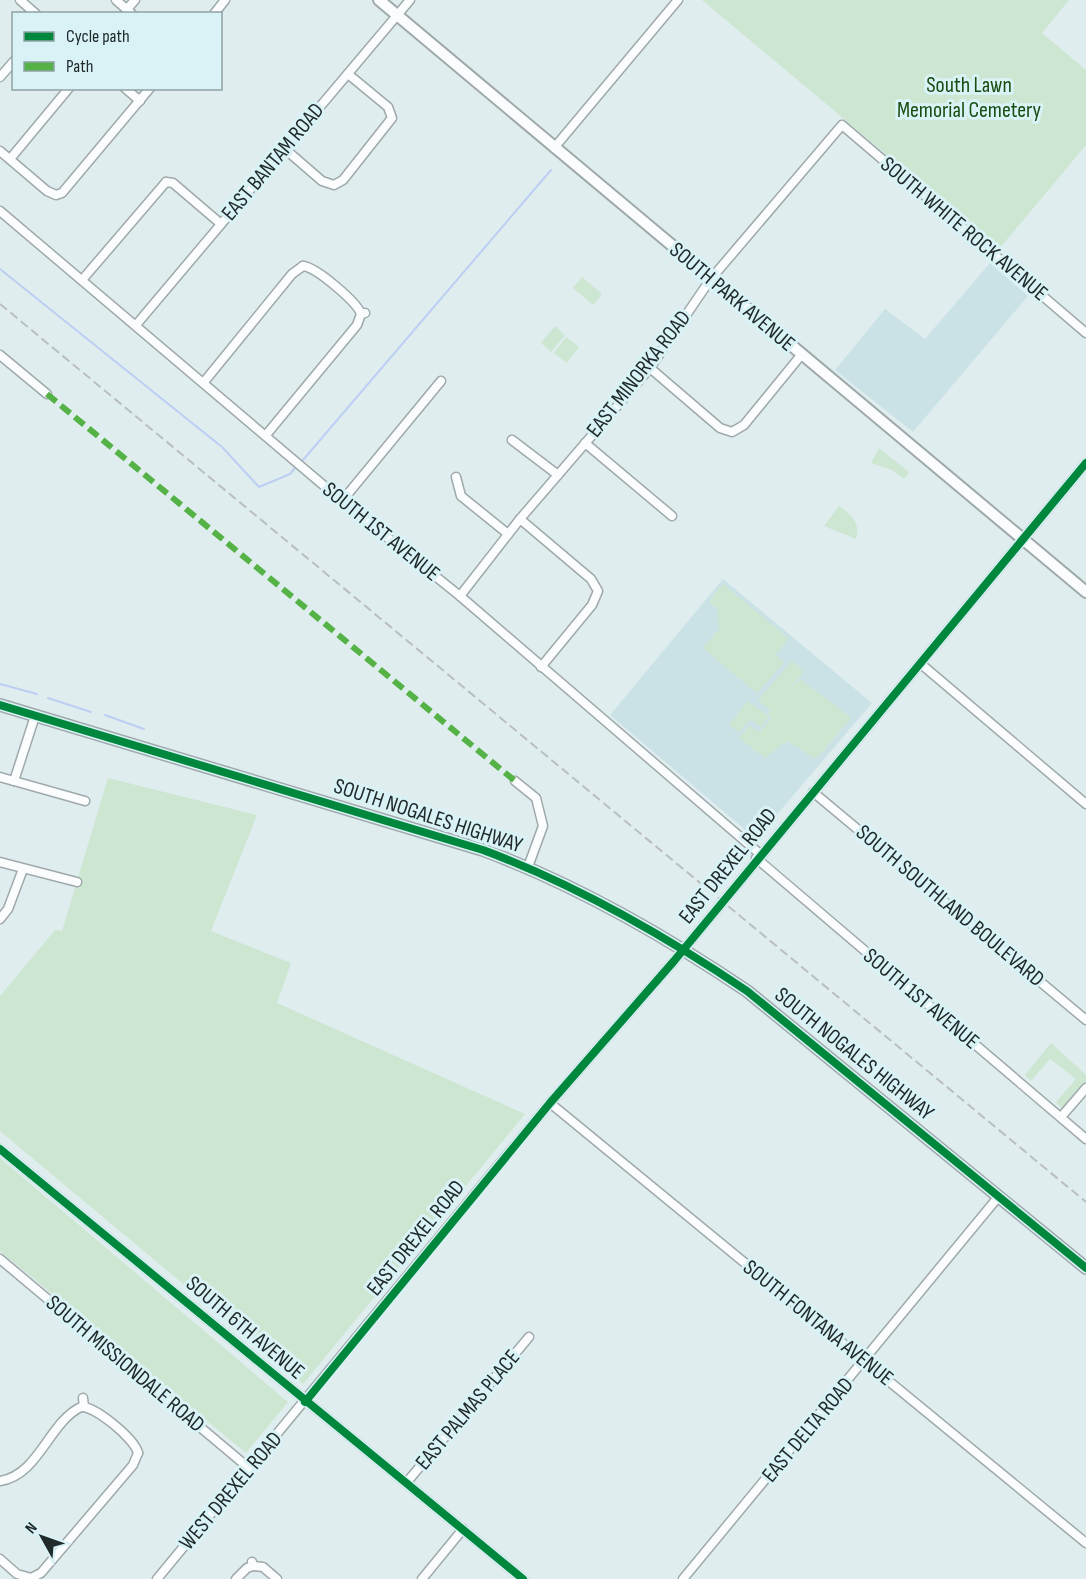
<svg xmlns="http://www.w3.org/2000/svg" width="1086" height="1579" font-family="'Sofia Sans Condensed',sans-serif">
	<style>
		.built { fill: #cae2e5 }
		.green { fill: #cde6d2 }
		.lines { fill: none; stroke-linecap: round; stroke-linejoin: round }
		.stream { stroke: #bccff3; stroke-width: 2 }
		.minor-casing { stroke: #9fa9ab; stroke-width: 11 }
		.major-casing { stroke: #9fa9ab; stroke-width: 14 }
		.minor { stroke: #fafcfd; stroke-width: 8 }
		.major { stroke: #fafcfd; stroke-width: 10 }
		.rail { stroke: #babebf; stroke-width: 2; stroke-dasharray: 9 4.5; stroke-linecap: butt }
		.quiet { stroke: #55b246; stroke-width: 6; stroke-dasharray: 12 6; stroke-linecap: butt }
		.cycleway-casing { stroke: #d9f2f5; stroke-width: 11 }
		.cycleway { stroke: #00873e; stroke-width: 8 }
		.labels { text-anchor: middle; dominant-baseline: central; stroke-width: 6; stroke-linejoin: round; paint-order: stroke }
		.park-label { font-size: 22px; fill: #174c10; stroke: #d9f2f5 }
		.street-label { font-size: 22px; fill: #202a2b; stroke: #d9f2f5 }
	</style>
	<rect width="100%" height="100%" fill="#dfedef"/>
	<!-- built -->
	<g class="built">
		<path d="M990,263L1028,296L913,432L835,370L885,309L925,339Z"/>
		<path d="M723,579L872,703L756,839L610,715Z"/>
	</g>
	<!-- green -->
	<g class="green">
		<path d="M702,0H1069L1042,33L1086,70V145L999,249Z"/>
		<path d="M582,277L602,294L593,305L573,288Z"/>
		<path d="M555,326L565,335L551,352L541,343Z"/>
		<path d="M566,337L579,347L567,363L554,353Z"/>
		<path d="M879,448L909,472L904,479L892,470L871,463Z"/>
		<path d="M839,506C851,515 861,523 856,539L824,526Z"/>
		<path d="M723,584L789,639L776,655L784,662L757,693L703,648L719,629L717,608L709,601Z"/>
		<path d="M792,661L804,672L784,695L800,679L851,718L816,759L787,741L765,758L739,738L749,726L760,732L771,718L768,713L770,711L758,700Z"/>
		<path d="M748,701L769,717L761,727L750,719L739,732L729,725Z"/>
		<path d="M108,778L257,815L211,931L291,963L277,1003L525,1114L303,1384L0,1131V996L55,930L62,931Z"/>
		<path d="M1051,1043L1086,1075V1082L1063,1110L1056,1102L1076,1079L1050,1059L1031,1081L1025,1075Z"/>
		<path d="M0,1158L288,1402L246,1453L0,1251Z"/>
	</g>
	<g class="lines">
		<!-- stream -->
		<g class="stream">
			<path d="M0,269L222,447L259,487L290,474L295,468"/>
			<path d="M303,460L551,170"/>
			<path d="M0,684L37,694"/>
			<path d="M48,698L91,712"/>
			<path d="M105,715L144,729"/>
		</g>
		<!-- minor casing -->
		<g class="minor-casing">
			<g id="minor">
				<path d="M20,0L36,14"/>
				<path d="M116,0L132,14"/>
				<path d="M127,9L135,0"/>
				<path d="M214,14L225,0"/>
				<path d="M0,77L14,61"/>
				<path d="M125,88L140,101"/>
				<path d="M554,148L678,0"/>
				<path d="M285,149L322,181L334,185L343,180L392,118L388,107L348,74"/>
				<path d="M0,151L47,191L56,195L62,193L150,88"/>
				<path d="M10,159L69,88"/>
				<path d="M166,182L173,183L221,224"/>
				<path d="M0,211L342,501L460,596L760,854"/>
				<path d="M303,266C316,267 357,302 361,314"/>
				<path d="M82,280L166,182"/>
				<path d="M136,325L410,0"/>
				<path d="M0,355L47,394"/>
				<path d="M650,368L720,428L732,432L744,425L802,354"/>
				<path d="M204,382L292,274L303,266"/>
				<path d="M266,435L357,325L361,314L365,313"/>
				<path d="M512,440L558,475"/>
				<path d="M585,443L672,516"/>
				<path d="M456,477L461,496L508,534"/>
				<path d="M342,501L441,381"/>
				<path d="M520,519L591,579L598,591L592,605L541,667"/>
				<path d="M460,596L520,519L650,368L710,280L842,125L1086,333"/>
				<path d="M921,664L1086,804"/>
				<path d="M35,716L14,781L85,801"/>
				<path d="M0,777L14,781"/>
				<path d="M515,781L536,798L543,826L528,867"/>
				<path d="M813,792L1086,1020"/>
				<path d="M756,858L1086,1139"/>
				<path d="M0,862L77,882"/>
				<path d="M0,919L8,909L23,869"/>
				<path d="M550,1103L1086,1543"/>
				<path d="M1061,1117L1086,1088"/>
				<path d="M0,1149L523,1579"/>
				<path d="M0,1259L250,1469"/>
				<path d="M83,1398L84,1407"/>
				<path d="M0,1481C39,1475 49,1422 81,1407C94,1405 135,1439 138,1453"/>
				<path d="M407,1482L529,1337"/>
				<path d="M0,1559L17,1574L31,1578"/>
				<path d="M253,1566L263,1567L277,1579"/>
				<path d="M31,1578L41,1573L133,1465L138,1453"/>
				<path d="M157,1579L550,1103L674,961L1086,463"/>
				<path d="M236,1579L247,1568L253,1566L252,1562"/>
				<path d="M422,1579L463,1529"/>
				<path d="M683,1579L999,1196"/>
			</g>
		</g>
		<!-- major casing -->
		<g class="major-casing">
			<g id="major">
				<path d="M379,0L1086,592"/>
				<path d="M0,705L483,850C577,885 664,935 747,991L1086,1268"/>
			</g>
		</g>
		<!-- minor -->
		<use href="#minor" class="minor"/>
		<!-- major -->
		<use href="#major" class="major"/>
		<!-- rail -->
		<path class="rail" d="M0,304L1086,1202"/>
		<!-- quiet -->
		<path class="quiet" d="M47,394L515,781"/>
		<!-- cycleway casing -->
		<g class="cycleway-casing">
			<g id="cycleway">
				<path d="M0,705L483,850C577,885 664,935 747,991L1086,1268"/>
				<path d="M0,1149L523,1579"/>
				<path d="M305,1402L550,1103L674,961L1086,463"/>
			</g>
		</g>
		<!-- cycleway -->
		<use href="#cycleway" class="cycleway"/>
	</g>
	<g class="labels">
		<!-- park labels -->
		<g class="park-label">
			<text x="969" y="85">South Lawn<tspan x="969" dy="25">Memorial Cemetery</tspan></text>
		</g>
		<!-- street labels -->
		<g class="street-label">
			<text transform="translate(273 162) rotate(-50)">EAST BANTAM ROAD</text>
			<text transform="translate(964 229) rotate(40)">SOUTH WHITE ROCK AVENUE</text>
			<text transform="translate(732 297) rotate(40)">SOUTH PARK AVENUE</text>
			<text transform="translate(639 374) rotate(-52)">EAST MINORKA ROAD</text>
			<text transform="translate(381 532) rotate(39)">SOUTH 1ST AVENUE</text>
			<text transform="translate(428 816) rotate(18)">SOUTH NOGALES HIGHWAY</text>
			<text transform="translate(728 866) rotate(-51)">EAST DREXEL ROAD</text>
			<text transform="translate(950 906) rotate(40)">SOUTH SOUTHLAND BOULEVARD</text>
			<text transform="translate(921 999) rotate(40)">SOUTH 1ST AVENUE</text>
			<text transform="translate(854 1054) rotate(39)">SOUTH NOGALES HIGHWAY</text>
			<text transform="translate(416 1238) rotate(-51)">EAST DREXEL ROAD</text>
			<text transform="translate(818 1323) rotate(39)">SOUTH FONTANA AVENUE</text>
			<text transform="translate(245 1328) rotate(40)">SOUTH 6TH AVENUE</text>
			<text transform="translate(125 1364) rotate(40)">SOUTH MISSIONDALE ROAD</text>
			<text transform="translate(468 1410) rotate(-50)">EAST PALMAS PLACE</text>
			<text transform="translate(808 1430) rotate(-50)">EAST DELTA ROAD</text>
			<text transform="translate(231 1491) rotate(-50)">WEST DREXEL ROAD</text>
		</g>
	</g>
	<!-- legend -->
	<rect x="12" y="12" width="210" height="78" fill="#d9f2f5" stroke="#8fa2a4" stroke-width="1.5"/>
	<rect x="24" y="32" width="30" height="9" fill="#00873e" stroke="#8fa2a4" stroke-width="1.5"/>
	<text x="66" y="42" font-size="18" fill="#202a2b">Cycle path</text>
	<rect x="24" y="62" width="30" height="9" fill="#55b246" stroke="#8fa2a4" stroke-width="1.5"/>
	<text x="66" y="72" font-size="18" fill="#202a2b">Path</text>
	<!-- north arrow -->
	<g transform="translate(42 1537) rotate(310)" stroke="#d9f2f5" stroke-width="4.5" paint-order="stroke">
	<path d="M0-4.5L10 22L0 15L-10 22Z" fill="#202a2b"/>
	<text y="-9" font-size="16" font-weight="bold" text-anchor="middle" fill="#202a2b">N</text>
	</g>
</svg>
